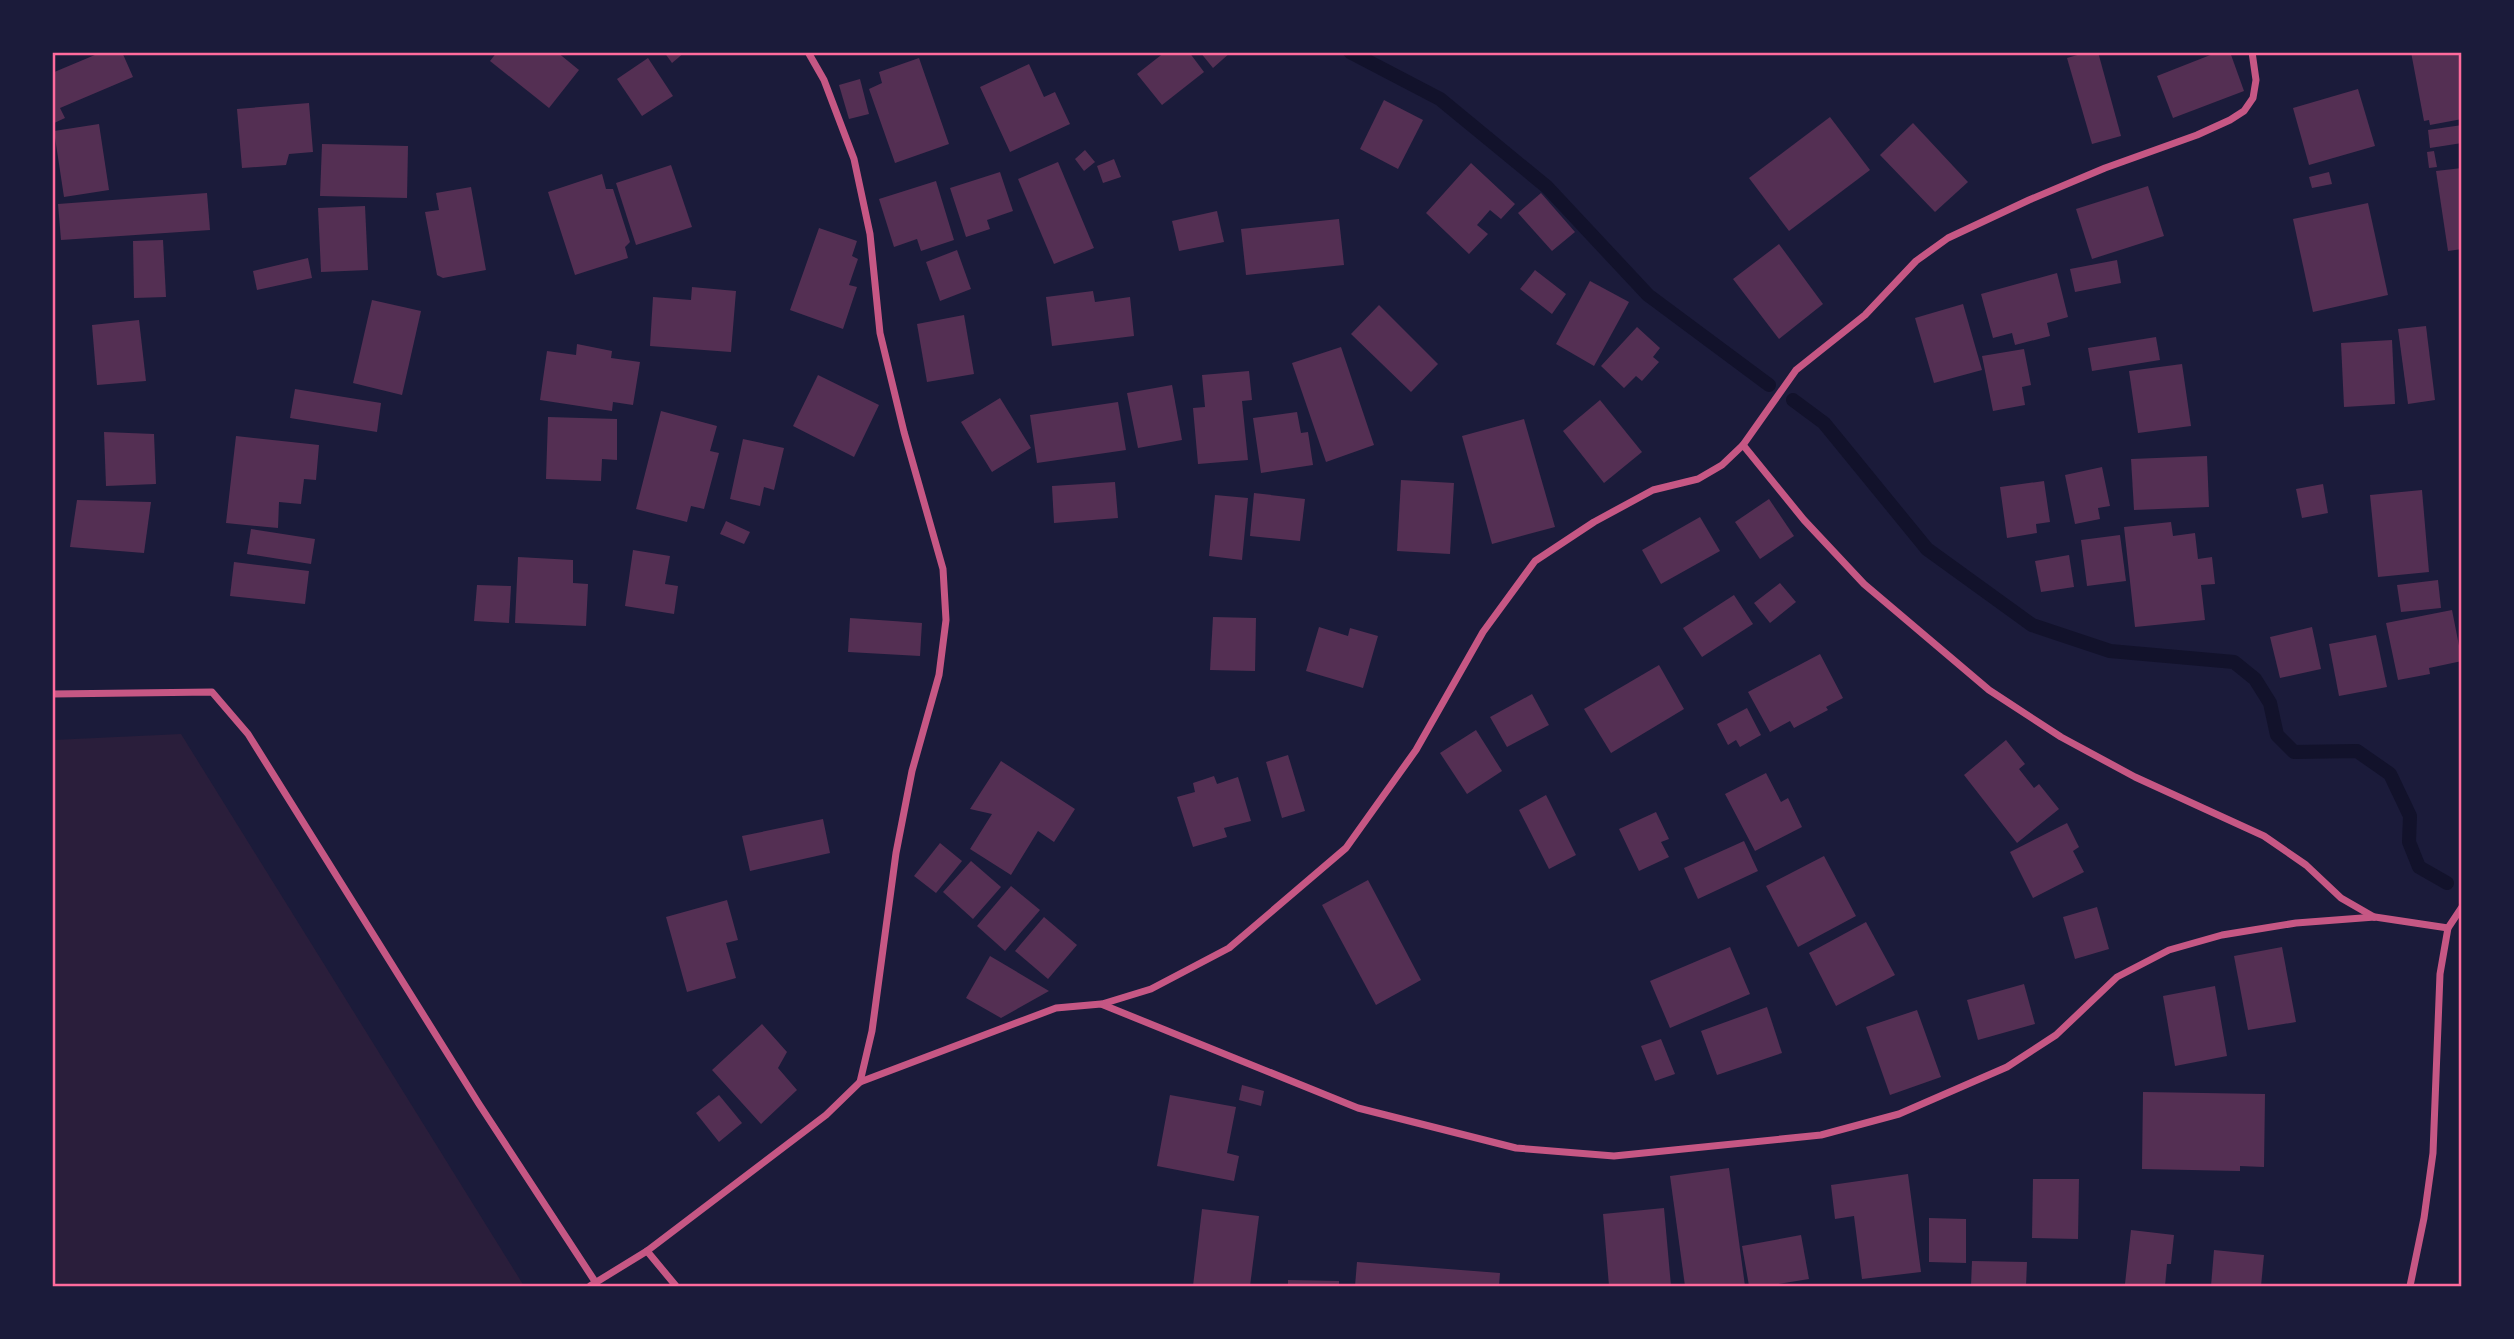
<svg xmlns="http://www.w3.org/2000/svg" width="2514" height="1339" font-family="Jost,sans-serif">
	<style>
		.green { fill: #2a1e3b }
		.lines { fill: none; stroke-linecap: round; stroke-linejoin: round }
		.stream { stroke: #12122b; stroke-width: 14 }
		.building { fill: #542f53 }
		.minor { stroke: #c65784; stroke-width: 7 }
		.neatline { fill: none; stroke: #ff6b9d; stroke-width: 2.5 }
	</style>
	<rect width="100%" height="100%" fill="#1b1b3a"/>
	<!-- green -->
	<path class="green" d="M181,734L524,1286H53V740Z"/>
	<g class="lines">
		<!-- stream -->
		<g class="stream">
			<path d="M1350,52L1440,99L1547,187L1648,295L1769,385"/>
			<path d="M1793,400L1824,423L1927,549L2032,625L2110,651L2234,662L2255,679L2270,703L2277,735L2294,752L2357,751L2390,774L2410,816L2409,842L2419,867L2447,883"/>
		</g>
	</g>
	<!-- building -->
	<g class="building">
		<path d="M102,52H122L133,77L60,108L65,118L52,124V73Z"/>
		<path d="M497,52H557L579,70L549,108L490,61Z"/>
		<path d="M664,52H685L672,63Z"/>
		<path d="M1165,52H1189L1204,72L1162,105L1137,74Z"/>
		<path d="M1200,52H1231L1213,68Z"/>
		<path d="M2088,52H2098L2121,136L2092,144L2067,58Z"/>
		<path d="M2218,52H2230L2244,91L2173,118L2157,76Z"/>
		<path d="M2411,52H2462V119L2430,125L2429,120L2424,121Z"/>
		<path d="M648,58L673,96L642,116L617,79Z"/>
		<path d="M919,58L949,144L895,163L869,89L882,83L879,72Z"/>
		<path d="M1029,64L1044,97L1055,92L1070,124L1010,152L980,87Z"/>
		<path d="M860,79L869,114L849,119L839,85Z"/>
		<path d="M2358,89L2375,146L2309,165L2293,108Z"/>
		<path d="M1384,100L1423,120L1398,169L1360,149Z"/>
		<path d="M309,103L313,152L289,154L286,165L242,168L237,109Z"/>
		<path d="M1830,117L1870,170L1789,231L1749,178Z"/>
		<path d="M1913,123L1968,182L1935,212L1880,155Z"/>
		<path d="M99,124L109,190L64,197L54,131Z"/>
		<path d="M2462,125V143L2430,148L2428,130Z"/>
		<path d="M322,144L408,146L407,198L320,196Z"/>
		<path d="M1085,150L1095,162L1084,171L1075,159Z"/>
		<path d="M2434,151L2437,167L2429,168L2427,152Z"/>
		<path d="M1114,159L1121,177L1103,183L1097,166Z"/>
		<path d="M1058,162L1094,248L1054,264L1018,179Z"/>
		<path d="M1471,163L1515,204L1501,219L1490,210L1477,225L1488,234L1469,254L1426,213Z"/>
		<path d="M671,165L692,227L636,245L616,183Z"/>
		<path d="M2462,168V249L2448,251L2436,171Z"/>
		<path d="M1000,172L1013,211L987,220L990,229L966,237L950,188Z"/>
		<path d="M2329,172L2332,184L2312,188L2309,177Z"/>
		<path d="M602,174L606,189H613L630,242L625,247L628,258L575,275L548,192Z"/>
		<path d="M936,181L954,240L921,251L917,239L894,247L879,199Z"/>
		<path d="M2148,186L2164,236L2092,259L2076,209Z"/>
		<path d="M471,187L486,270L443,278L437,275L425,212L439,210L436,193Z"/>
		<path d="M207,193L210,230L61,240L58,204Z"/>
		<path d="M1541,193L1575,232L1552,251L1518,213Z"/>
		<path d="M2368,203L2388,295L2313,312L2293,219Z"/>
		<path d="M365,206L368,270L321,272L318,208Z"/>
		<path d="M1217,211L1224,242L1179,251L1172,221Z"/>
		<path d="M1339,219L1344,265L1246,275L1241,229Z"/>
		<path d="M819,228L857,241L852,256L858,259L849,285L857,287L843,329L790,310Z"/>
		<path d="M163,240L166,297L134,298L133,241Z"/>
		<path d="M1779,244L1823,304L1779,339L1733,279Z"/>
		<path d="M957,250L971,289L940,301L926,262Z"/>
		<path d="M308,258L312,278L257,290L253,271Z"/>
		<path d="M2117,260L2121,283L2075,292L2070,269Z"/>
		<path d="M1535,270L1566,294L1552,314L1520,289Z"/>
		<path d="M2057,273L2068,317L2047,323L2050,336L2015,345L2012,333L1993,338L1981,294Z"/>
		<path d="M1590,281L1629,302L1594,366L1556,344Z"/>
		<path d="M692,287L736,291L731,352L650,346L653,297L691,300Z"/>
		<path d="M1093,291L1095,302L1130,297L1134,336L1052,346L1046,297Z"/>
		<path d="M372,300L421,311L402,395L353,383Z"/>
		<path d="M1963,304L1982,370L1934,383L1915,318Z"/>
		<path d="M1379,305L1438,364L1411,392L1351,334Z"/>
		<path d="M964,315L974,374L927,382L917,324Z"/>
		<path d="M139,320L146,381L97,385L92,325Z"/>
		<path d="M2426,326L2435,400L2408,404L2398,329Z"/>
		<path d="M1637,327L1660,348L1653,357L1659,362L1642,381L1636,376L1624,388L1601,366Z"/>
		<path d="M2156,337L2160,360L2092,371L2088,348Z"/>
		<path d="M2392,340L2395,404L2344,407L2341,343Z"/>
		<path d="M577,344L612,351L611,358L640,362L633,405L613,402L612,411L540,400L547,351L576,355Z"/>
		<path d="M1341,347L1374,445L1326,462L1292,363Z"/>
		<path d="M2024,349L2031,385L2022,387L2025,405L1993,411L1982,356Z"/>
		<path d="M2182,364L2191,426L2138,433L2129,371Z"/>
		<path d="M1249,371L1252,400L1242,401L1248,460L1198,464L1193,408L1205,407L1202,375Z"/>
		<path d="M818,375L879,405L854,457L793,426Z"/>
		<path d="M1172,385L1182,440L1138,448L1127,393Z"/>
		<path d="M295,389L381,403L377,432L290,418Z"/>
		<path d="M1000,398L1031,448L992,472L961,422Z"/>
		<path d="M1600,400L1642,452L1604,483L1563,431Z"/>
		<path d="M1118,402L1126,450L1037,463L1030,415Z"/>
		<path d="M661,411L717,426L710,451L719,453L704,509L691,506L687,522L636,509Z"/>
		<path d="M1297,412L1301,433L1308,432L1313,465L1261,473L1253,418Z"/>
		<path d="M548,417L617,419V460L602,459L601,481L546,479Z"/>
		<path d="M1524,419L1555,527L1492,544L1462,436Z"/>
		<path d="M104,432L154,434L156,484L106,486Z"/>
		<path d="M236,436L319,445L316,480L304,479L301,504L279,502L278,528L226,523Z"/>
		<path d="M743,439L784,448L774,490L764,487L760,506L730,499Z"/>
		<path d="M2207,456L2209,507L2134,510L2131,459Z"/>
		<path d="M2102,467L2110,506L2098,508L2100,519L2075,524L2065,475Z"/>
		<path d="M1401,480L1454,483L1450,554L1397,551Z"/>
		<path d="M2044,481L2050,522L2036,524L2037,533L2007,538L2000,487Z"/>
		<path d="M1115,482L1118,518L1054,523L1052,486Z"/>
		<path d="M2323,484L2328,513L2302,518L2296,489Z"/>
		<path d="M2422,490L2429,572L2378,577L2370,495Z"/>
		<path d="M1254,493L1305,499L1300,541L1250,536Z"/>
		<path d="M1215,495L1248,498L1242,560L1209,556Z"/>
		<path d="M1769,499L1794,536L1760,559L1735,522Z"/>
		<path d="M77,500L151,502L144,553L70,547Z"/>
		<path d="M1700,517L1720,551L1661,584L1642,550Z"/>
		<path d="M726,521L750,532L744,544L720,534Z"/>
		<path d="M2171,522L2173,536L2195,533L2198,559L2212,557L2215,584L2201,585L2205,620L2135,627L2124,527Z"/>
		<path d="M251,529L315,539L311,564L247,554Z"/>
		<path d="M2120,535L2126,581L2087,586L2081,540Z"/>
		<path d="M633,550L670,556L665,584L678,586L674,614L625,606Z"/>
		<path d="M2069,555L2074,587L2041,592L2035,561Z"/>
		<path d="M518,557L573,560V583L588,584L586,626L515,623Z"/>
		<path d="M234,562L309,571L305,604L230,596Z"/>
		<path d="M2438,580L2441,608L2401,612L2397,585Z"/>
		<path d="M1780,583L1796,602L1770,623L1754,603Z"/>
		<path d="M477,585L511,586L509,623L474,621Z"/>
		<path d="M1734,595L1753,624L1702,657L1683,628Z"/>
		<path d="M2452,610L2462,661L2429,668L2430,674L2398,680L2386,623Z"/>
		<path d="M1213,617L1256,618L1255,671L1210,670Z"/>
		<path d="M850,618L922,623L920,656L848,652Z"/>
		<path d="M1319,627L1348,636L1350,628L1378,636L1363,688L1306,671Z"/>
		<path d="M2312,627L2321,669L2280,678L2270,637Z"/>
		<path d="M2376,635L2387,687L2339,696L2329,644Z"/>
		<path d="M1820,654L1843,698L1826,707L1828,710L1794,728L1790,721L1770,732L1748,692Z"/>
		<path d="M1659,665L1684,709L1611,753L1584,709Z"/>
		<path d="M1532,694L1549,725L1507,747L1490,717Z"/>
		<path d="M1747,708L1761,735L1740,747L1736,740L1728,745L1717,724Z"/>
		<path d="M1476,730L1502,771L1467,794L1440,753Z"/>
		<path d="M2006,740L2025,764L2019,769L2034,788L2039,784L2059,809L2017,843L1964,775Z"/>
		<path d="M1288,755L1305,811L1282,818L1266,762Z"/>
		<path d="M1001,761L1075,809L1054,842L1038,831L1011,875L970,849L992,814L970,809Z"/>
		<path d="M1766,773L1781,802L1788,798L1802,827L1755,851L1725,794Z"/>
		<path d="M1214,776L1217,784L1238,777L1251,821L1224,828L1227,837L1193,847L1177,797L1195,792L1193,783Z"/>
		<path d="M1546,795L1576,855L1549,869L1519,810Z"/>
		<path d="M1656,812L1669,839L1661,842L1669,857L1639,871L1619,829Z"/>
		<path d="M823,819L830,853L750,871L742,836Z"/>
		<path d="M2067,823L2079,847L2073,851L2084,872L2033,898L2010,852Z"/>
		<path d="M1744,841L1758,871L1698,899L1684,868Z"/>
		<path d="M940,843L962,861L936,893L914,876Z"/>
		<path d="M1824,856L1856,916L1798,947L1766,886Z"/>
		<path d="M971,861L1001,887L973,919L943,892Z"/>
		<path d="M1368,880L1421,980L1376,1005L1322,905Z"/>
		<path d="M1011,886L1040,910L1005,951L977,926Z"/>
		<path d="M727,900L738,940L726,943L736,978L687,992L666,917Z"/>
		<path d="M2097,907L2109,949L2075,959L2063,917Z"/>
		<path d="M1044,917L1077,945L1048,979L1015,951Z"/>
		<path d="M1866,922L1895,975L1836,1006L1809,953Z"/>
		<path d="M1730,947L1750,994L1670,1028L1650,981Z"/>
		<path d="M2282,947L2296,1022L2248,1030L2234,956Z"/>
		<path d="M990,956L1049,991L1001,1018L966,998Z"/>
		<path d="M2024,984L2035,1024L1978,1040L1967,1000Z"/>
		<path d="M2215,986L2227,1056L2175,1066L2163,996Z"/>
		<path d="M1767,1007L1782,1053L1717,1075L1701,1031Z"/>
		<path d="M1917,1010L1941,1077L1890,1095L1866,1027Z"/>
		<path d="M762,1024L787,1052L778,1068L797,1090L761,1124L712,1070Z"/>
		<path d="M1661,1039L1675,1074L1655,1081L1641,1046Z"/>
		<path d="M1242,1085L1264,1091L1261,1106L1239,1100Z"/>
		<path d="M2143,1092L2265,1094L2264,1167L2240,1166V1171L2142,1169Z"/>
		<path d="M719,1095L742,1123L719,1142L696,1113Z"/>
		<path d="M1170,1095L1236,1107L1227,1153L1239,1156L1234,1181L1157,1166Z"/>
		<path d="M1729,1168L1745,1286H1685L1670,1176Z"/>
		<path d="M1908,1174L1921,1272L1862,1279L1854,1216L1835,1219L1831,1185Z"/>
		<path d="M2033,1179H2079L2078,1239L2032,1238Z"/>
		<path d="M1664,1208L1671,1286H1609L1603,1214Z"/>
		<path d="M1202,1209L1259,1216L1250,1286H1193Z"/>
		<path d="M1929,1218L1966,1219V1263L1929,1262Z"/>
		<path d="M2131,1230L2174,1235L2171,1264H2167L2165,1286L2125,1284Z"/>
		<path d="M1801,1235L1809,1279L1766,1286H1749L1742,1246Z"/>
		<path d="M2214,1250L2264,1255L2261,1286H2211Z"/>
		<path d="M1972,1261L2027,1262L2026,1286H1971Z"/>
		<path d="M1357,1262L1500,1273L1499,1286H1355Z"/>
		<path d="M1288,1280L1339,1281V1286H1288Z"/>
	</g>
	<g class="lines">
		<!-- minor -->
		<g class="minor">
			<path d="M1743,445L1804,520L1864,584L1989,690L2061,737L2135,777L2264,836L2306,865L2341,898L2374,917"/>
			<path d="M52,694L212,692L248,734L479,1104L596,1283"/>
			<path d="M1102,1004L1151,989L1229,948L1346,848L1416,750L1483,632L1535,561L1594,522L1653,490L1698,479L1722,465L1743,445L1796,370L1865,315L1916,261L1948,238L2029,200L2105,168L2197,135L2230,120L2244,111L2253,98L2256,80L2252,52"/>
			<path d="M860,1082L1056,1008L1101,1004L1358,1108L1516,1148L1614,1156L1821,1135L1899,1114L2007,1067L2056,1035L2117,977L2169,950L2222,935L2296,923L2375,917L2448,928"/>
			<path d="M647,1251L676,1286"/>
			<path d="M590,1286L647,1251L826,1115L860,1082L872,1031L896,853L912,771L939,675L946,620L943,569L904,432L880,333L870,234L854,159L824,80L808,52"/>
			<path d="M2410,1286L2424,1218L2433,1153L2440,974L2448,928L2462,907"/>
		</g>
	</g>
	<!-- border -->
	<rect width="2514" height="1339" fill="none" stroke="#1b1b3a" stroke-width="108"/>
	<rect x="54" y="54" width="2406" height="1231" class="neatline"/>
</svg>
